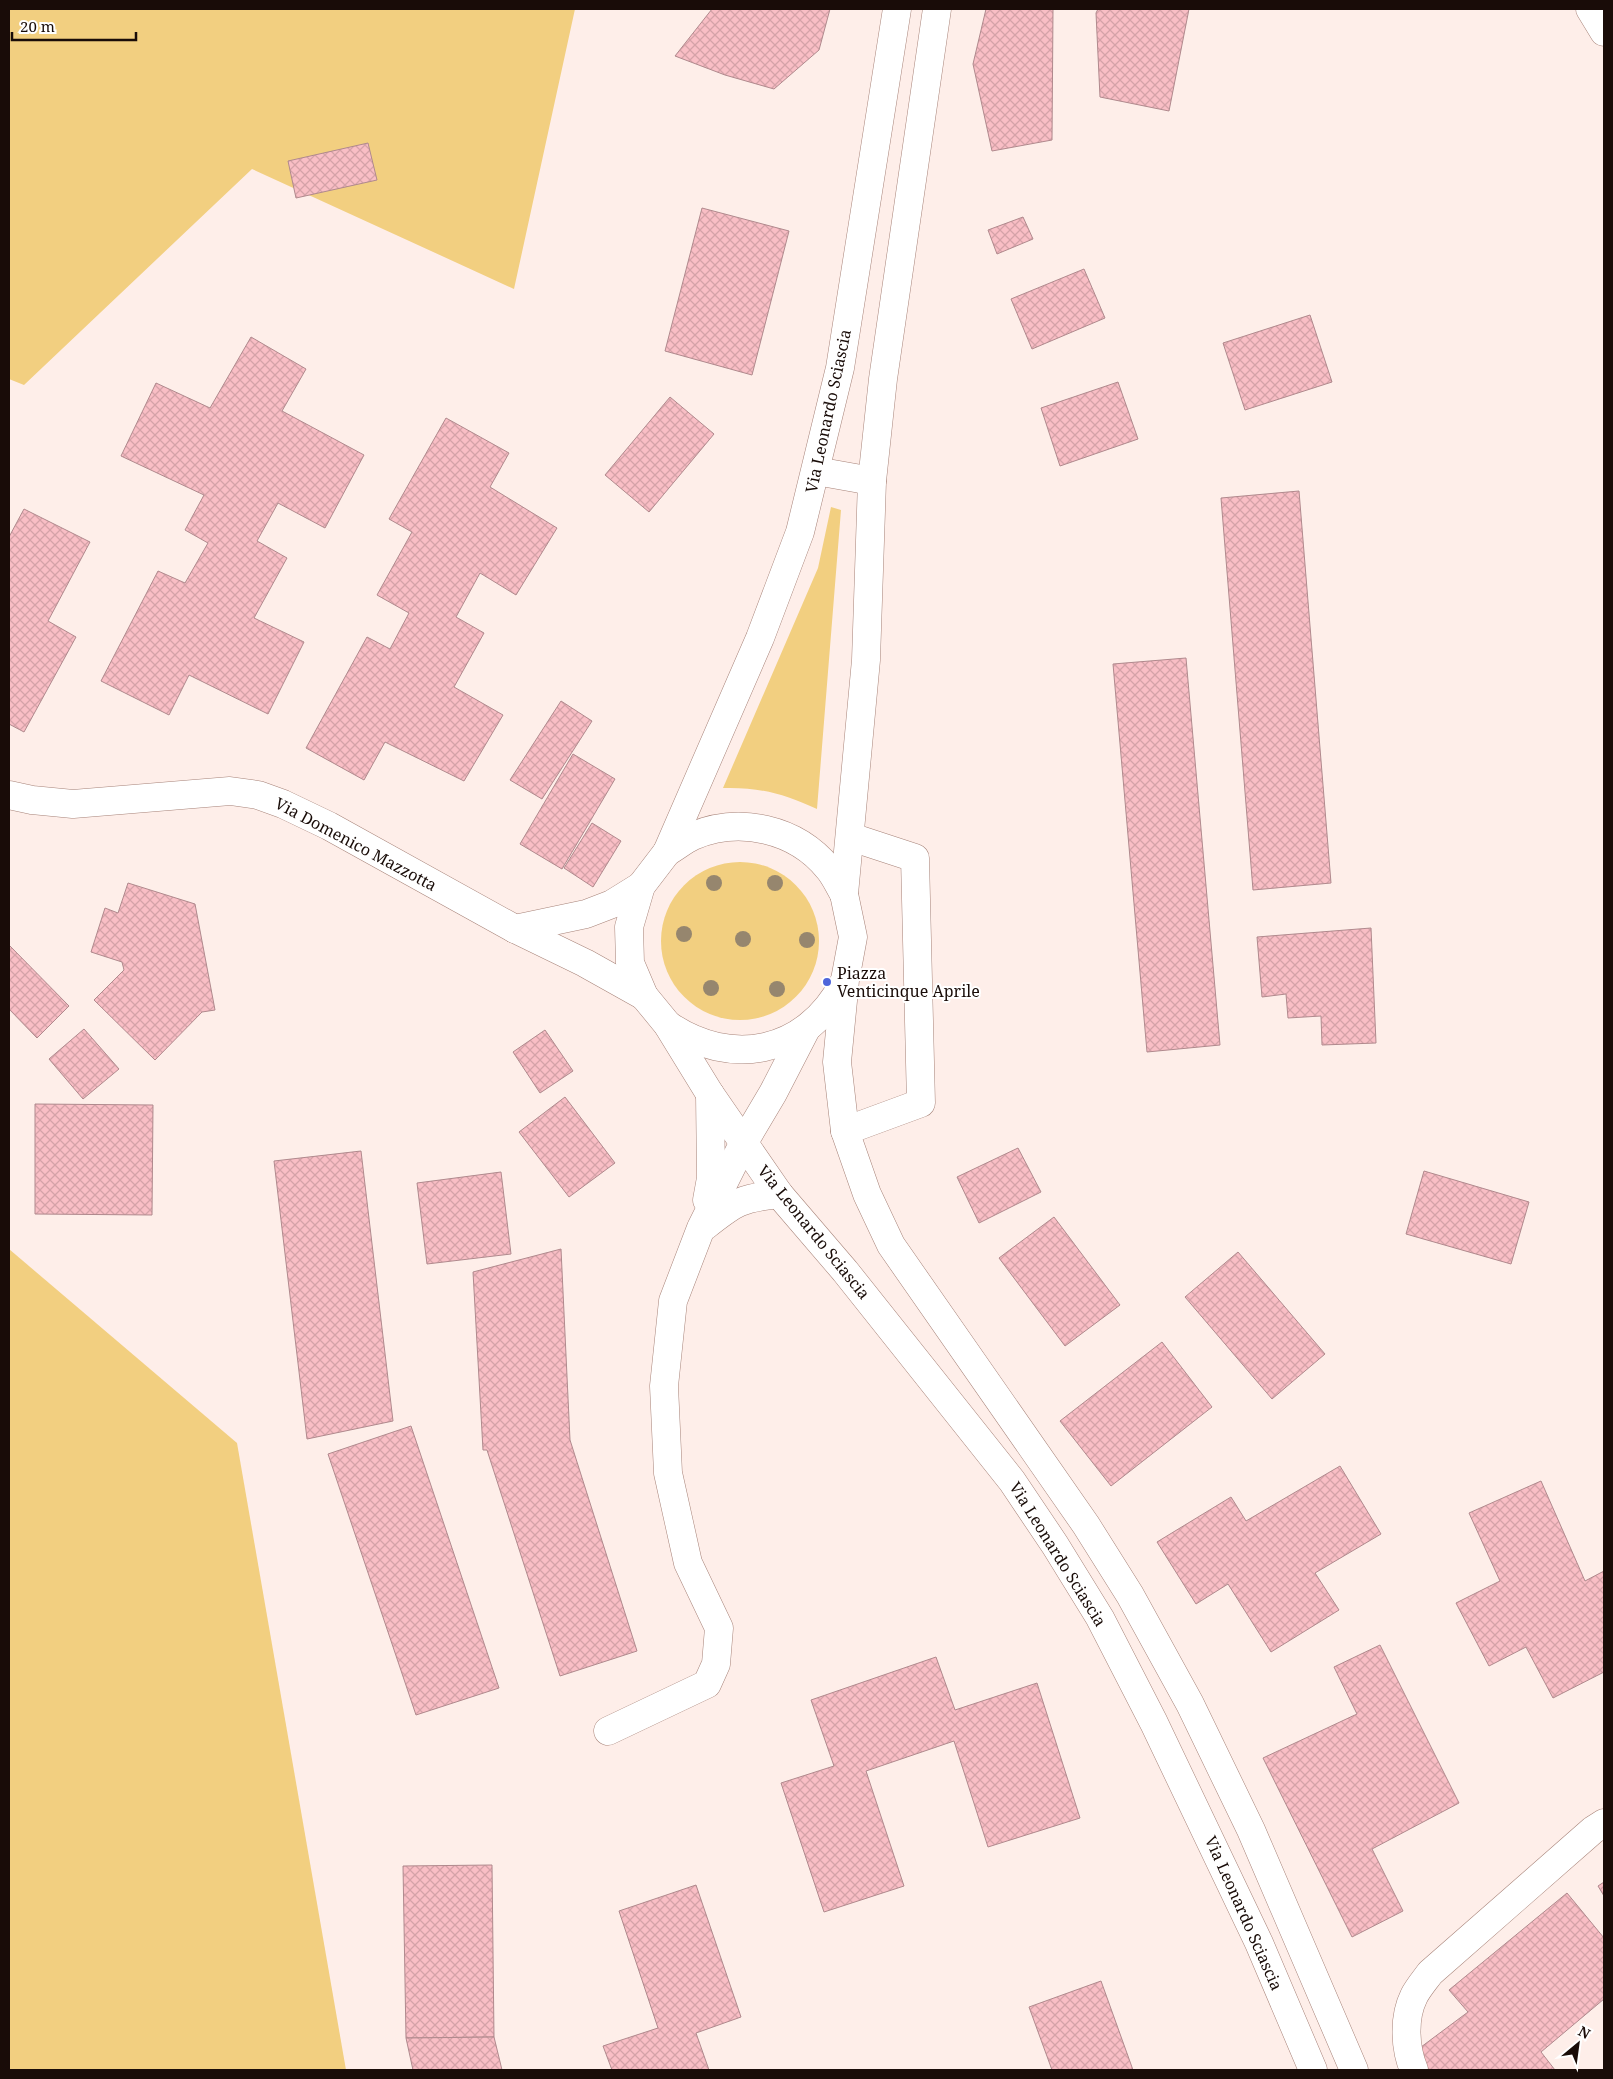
<svg xmlns="http://www.w3.org/2000/svg" width="1613" height="2079" font-family="'Noto Serif',serif">
	<style>
		.green { fill: #f2cf80 }
		.building { fill: url(#building-cross-hatch); stroke: #b0898d }
		.lines { fill: none; stroke-linecap: round; stroke-linejoin: round }
		.minor-casing { stroke: #a78379; stroke-width: 29 }
		.minor { stroke: #fff; stroke-width: 28 }
		.tree { fill: #96866e }
		.poi-dot { fill: #4e65da; stroke: #fff; stroke-width: 2 }
		.labels { text-anchor: middle; dominant-baseline: central; stroke-width: 4; stroke-linejoin: round; paint-order: stroke }
		.street-label { font-size: 16px; fill: #190c08; stroke: #fff }
		.poi-label { font-size: 16px; fill: #190c08; stroke: #fff; text-anchor: start }
	</style>
	<defs>
		<pattern id="building-cross-hatch" width="8" height="8" patternUnits="userSpaceOnUse" patternTransform="scale(1.25)"><rect width="8" height="8" fill="#f9bec5"/><path d="M0 0l8 8M0 8l8-8" fill="none" stroke="#d5a2a8"/></pattern>
	</defs>
	<rect width="100%" height="100%" fill="#feeee9"/>
	<!-- green -->
	<g class="green">
		<path d="M9,9H575L514,289L252,169L24,385L9,379Z"/>
		<path d="M831,507L841,510L817,809C784,794 760,787 723,788L818,568Z"/>
		<circle cx="740" cy="941" r="79"/>
		<path d="M9,1249L237,1443L346,2070H9Z"/>
	</g>
	<!-- building -->
	<g class="building">
		<path d="M712,9H830L819,50L774,89L725,75L675,56Z"/>
		<path d="M986,9H1053L1052,140L992,151L973,64Z"/>
		<path d="M1098,9H1189L1169,111L1100,97L1096,13Z"/>
		<path d="M368,143L377,180L296,198L288,161Z"/>
		<path d="M702,208L789,231L752,375L665,351Z"/>
		<path d="M1023,217L1033,239L997,254L988,230Z"/>
		<path d="M1084,269L1105,318L1032,349L1011,299Z"/>
		<path d="M1310,315L1332,382L1245,410L1223,343Z"/>
		<path d="M251,337L306,369L282,411L364,455L325,528L278,503L257,541L287,558L254,618L304,642L268,714L189,675L169,715L101,681L158,571L185,583L208,543L185,530L204,495L121,456L156,383L210,408Z"/>
		<path d="M1118,382L1138,439L1060,466L1041,408Z"/>
		<path d="M670,397L714,434L649,512L605,475Z"/>
		<path d="M446,418L509,453L490,487L557,528L516,595L480,573L456,617L484,633L454,687L503,715L464,781L385,742L364,780L306,748L367,637L390,649L409,613L377,595L412,532L389,519Z"/>
		<path d="M1299,491L1331,883L1253,890L1221,498Z"/>
		<path d="M24,509L90,542L48,621L76,637L24,732L9,724V537Z"/>
		<path d="M1186,658L1220,1045L1147,1052L1113,664Z"/>
		<path d="M561,701L592,721L542,799L510,780Z"/>
		<path d="M573,754L615,779L562,869L520,844Z"/>
		<path d="M592,823L621,841L593,887L564,868Z"/>
		<path d="M128,883L195,904L215,1010L202,1012L155,1060L94,1000L124,970L122,962L91,952L105,908L118,913Z"/>
		<path d="M1371,928L1376,1043L1322,1045L1321,1016L1288,1018L1286,994L1262,997L1257,937Z"/>
		<path d="M9,945L69,1006L37,1038L9,1009Z"/>
		<path d="M84,1029L119,1069L83,1099L49,1059Z"/>
		<path d="M545,1030L573,1071L540,1093L513,1052Z"/>
		<path d="M565,1097L615,1163L569,1197L519,1132Z"/>
		<path d="M35,1104L153,1105L152,1215L35,1214Z"/>
		<path d="M1018,1148L1041,1192L979,1223L957,1177Z"/>
		<path d="M361,1151L393,1421L307,1439L274,1161Z"/>
		<path d="M1424,1171L1529,1202L1511,1264L1406,1234Z"/>
		<path d="M501,1172L511,1254L427,1264L417,1183Z"/>
		<path d="M1054,1217L1120,1305L1065,1346L999,1258Z"/>
		<path d="M561,1249L570,1440L637,1651L560,1676L487,1450H483L473,1272Z"/>
		<path d="M1238,1252L1325,1354L1272,1399L1185,1297Z"/>
		<path d="M1162,1342L1212,1407L1111,1486L1060,1421Z"/>
		<path d="M411,1426L499,1688L416,1715L328,1454Z"/>
		<path d="M1340,1466L1381,1534L1315,1573L1339,1610L1271,1652L1228,1584L1196,1604L1157,1542L1231,1497L1246,1521Z"/>
		<path d="M1541,1481L1585,1581L1604,1571V1672L1553,1698L1526,1647L1489,1666L1456,1603L1500,1581L1469,1513Z"/>
		<path d="M1380,1645L1459,1803L1372,1849L1403,1911L1352,1937L1263,1758L1357,1714L1334,1667Z"/>
		<path d="M936,1657L955,1710L1037,1683L1080,1818L988,1847L954,1741L866,1771L904,1886L824,1912L781,1783L834,1766L811,1700Z"/>
		<path d="M492,1865L494,2037L406,2038L403,1866Z"/>
		<path d="M1604,1882V1896L1598,1886Z"/>
		<path d="M696,1885L741,2017L696,2033L709,2070H612L603,2046L658,2028L619,1911Z"/>
		<path d="M1567,1893L1604,1938V1999L1541,2052L1555,2070H1427L1413,2053L1468,2012L1449,1990Z"/>
		<path d="M1101,1981L1133,2070H1052L1029,2007Z"/>
		<path d="M494,2037L502,2070H413L406,2038Z"/>
	</g>
	<g class="lines">
		<!-- minor casing -->
		<g class="minor-casing">
			<g id="minor">
				<path d="M897,9L840,368L800,532L760,638L667,852L641,886L629,927L630,963L644,996L667,1024L710,1094L779,1194L845,1271L1012,1481L1055,1545L1100,1618L1154,1723L1259,1943L1313,2070"/>
				<path d="M937,9L883,379L872,481L866,660L844,894L853,937L845,980L837,1062L845,1131L867,1194L891,1245L1086,1525L1130,1595L1190,1704L1251,1830L1354,2070"/>
				<path d="M1590,9L1604,32"/>
				<path d="M816,471L872,481"/>
				<path d="M9,795L32,800L73,804L230,791L258,795L283,804L329,826L515,929L585,963L644,996"/>
				<path d="M667,852C676,847 684,840 693,836C740,816 796,829 828,868C835,876 839,886 844,894"/>
				<path d="M515,929L586,914L612,904L641,886"/>
				<path d="M668,1025C731,1068 806,1054 843,984"/>
				<path d="M845,1131L921,1103L915,858L851,837"/>
				<path d="M707,1200L711,1178L710,1094"/>
				<path d="M705,1226C735,1202 741,1198 779,1194"/>
				<path d="M608,1731L707,1684L716,1664L719,1628L688,1563L668,1473L664,1386L673,1301L701,1228L744,1142L773,1093L806,1029"/>
				<path d="M1414,2070C1405,2049 1403,2018 1414,1996C1418,1988 1425,1980 1430,1973L1593,1830L1604,1823"/>
			</g>
		</g>
		<!-- minor -->
		<use href="#minor" class="minor"/>
	</g>
	<!-- trees -->
	<g class="tree">
		<circle cx="714" cy="883" r="8"/>
		<circle cx="775" cy="883" r="8"/>
		<circle cx="684" cy="934" r="8"/>
		<circle cx="743" cy="939" r="8"/>
		<circle cx="807" cy="940" r="8"/>
		<circle cx="711" cy="988" r="8"/>
		<circle cx="777" cy="989" r="8"/>
	</g>
	<!-- markers -->
	<circle class="poi-dot" cx="827" cy="982" r="5"/>
	<g class="labels">
		<!-- street labels -->
		<g class="street-label">
			<text transform="translate(828 411) rotate(-78)">Via Leonardo Sciascia</text>
			<text transform="translate(356 844) rotate(28)">Via Domenico Mazzotta</text>
			<text transform="translate(814 1232) rotate(51)">Via Leonardo Sciascia</text>
			<text transform="translate(1058 1554) rotate(58)">Via Leonardo Sciascia</text>
			<text transform="translate(1244 1913) rotate(66)">Via Leonardo Sciascia</text>
		</g>
		<!-- poi labels -->
		<g class="poi-label">
			<text x="837" y="973">Piazza<tspan x="837" dy="18">Venticinque Aprile</tspan></text>
		</g>
	</g>
	<!-- border -->
	<rect width="1613" height="2079" fill="none" stroke="#190c08" stroke-width="20"/>
	<!-- north arrow -->
	<g transform="translate(1578 2044) rotate(29)" stroke="#ffffff" stroke-width="4" paint-order="stroke">
	<path d="M0-4L9 19L0 12L-9 19Z" fill="#190c08"/>
	<text y="-8" font-size="14" font-weight="bold" text-anchor="middle" fill="#190c08">N</text>
	</g>
	<!-- scale -->
	<path d="M12 32v8h124v-8" fill="none" stroke="#190c08" stroke-width="2.5"/>
	<text x="20" y="32" font-size="15" fill="#190c08" stroke="#ffffff" stroke-width="4" paint-order="stroke">20 m</text>
</svg>
